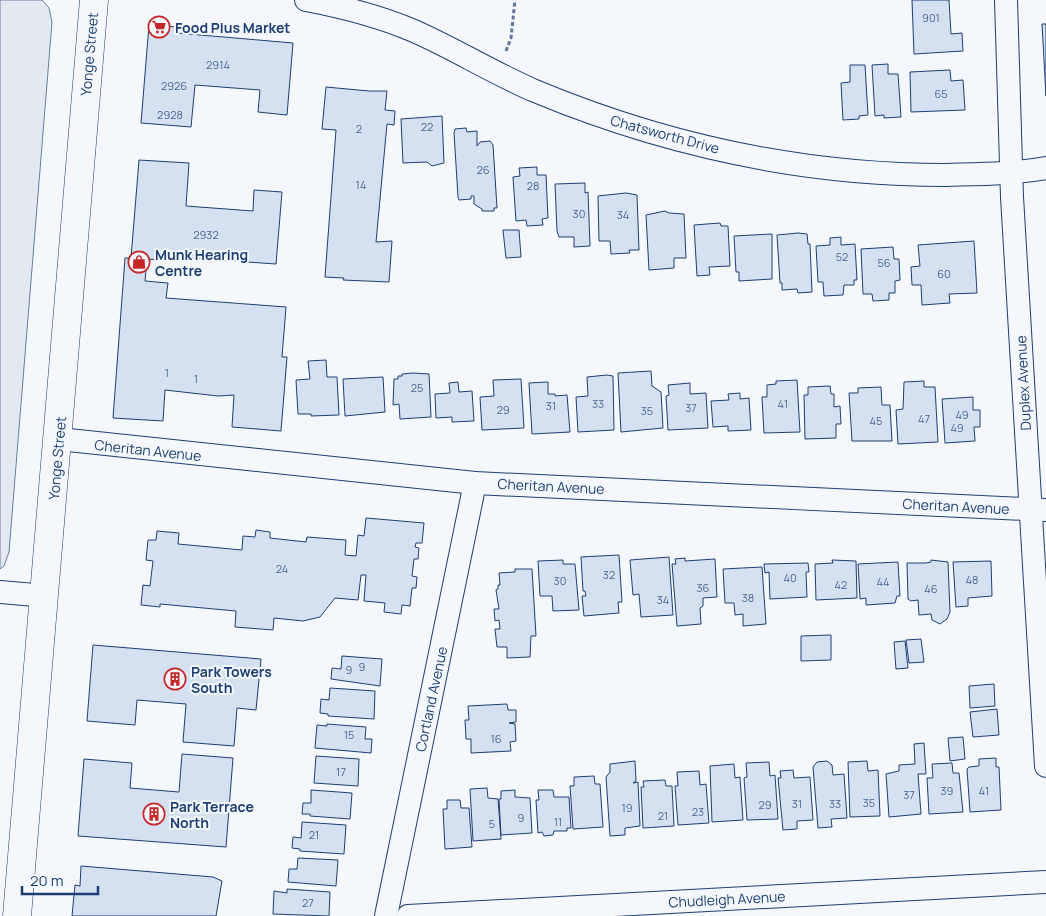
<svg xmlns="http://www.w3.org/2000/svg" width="1046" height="916" font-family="Manrope,sans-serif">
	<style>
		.green { fill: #e3e9f0; stroke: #687fa3 }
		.building { fill: #d5e0f0; stroke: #1d3f73 }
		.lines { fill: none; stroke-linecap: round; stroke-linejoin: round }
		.street-casing { stroke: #1d3f73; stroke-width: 24 }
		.primary-casing { stroke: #1d3f73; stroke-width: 29 }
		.path { stroke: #5e769c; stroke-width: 3; stroke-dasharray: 4 2.5; stroke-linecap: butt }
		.street { stroke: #f4f7fb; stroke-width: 22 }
		.primary { stroke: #f4f7fb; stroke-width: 28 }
		.labels { text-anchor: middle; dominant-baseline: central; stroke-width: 4; stroke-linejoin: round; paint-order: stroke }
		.number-label { font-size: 11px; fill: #4b6792 }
		.poi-label { font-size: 14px; font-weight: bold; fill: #1d3f73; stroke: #f4f7fb; text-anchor: start }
		.street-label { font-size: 14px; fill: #1d3f73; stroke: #f4f7fb }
	</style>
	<rect width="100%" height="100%" fill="#f4f7fb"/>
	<!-- green -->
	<path class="green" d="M0,0H42L49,8L52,22L9,552L4,566L0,569Z"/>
	<!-- building -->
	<g class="building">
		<path d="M912,0H949L951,34L962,33L963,51L914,54Z"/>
		<path d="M1042,24H1046V96Z"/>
		<path d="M149,25L178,27L177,33L293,43L287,115L258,112L260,90L195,85L191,127L141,123Z"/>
		<path d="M888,64V74H898L901,117L884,118V115L875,116L872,65Z"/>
		<path d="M850,65H865L868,115L859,116V119L843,120L841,83L850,82Z"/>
		<path d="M950,70L951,81L963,80L965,110L911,112L910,72Z"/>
		<path d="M326,87L369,91H387L385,110L395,111L394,125L387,124L376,242L392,241L389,282L343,280L344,278L325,277L336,130L322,129Z"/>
		<path d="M442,116L444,163L432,166L427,162L403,163L401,119Z"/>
		<path d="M466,128L467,132L477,131V146L480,142L490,141L493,145L497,208H494V211H482V209L474,204V196H471V199L459,200L458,197L454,133L455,129Z"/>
		<path d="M139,160L189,163L186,206L253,211L254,190L282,192L276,264L161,256V260L131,258Z"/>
		<path d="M537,167V175H546L548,218L542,219L543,225L527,226L526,220L516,221L513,177L520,176L519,168Z"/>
		<path d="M585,183V193L588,192L590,246L574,247V237H559L557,231L555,184Z"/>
		<path d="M626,193L637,195L639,250H629L630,253L611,254L610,241H599L598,196Z"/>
		<path d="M665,211L669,213L684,214L686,258H674V268L649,270L646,215Z"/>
		<path d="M720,223L721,226H728L730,266L709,267L710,275L697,276L694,225Z"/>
		<path d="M503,230H519L521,257L506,258Z"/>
		<path d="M798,233L807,234L808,244H810L812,292L798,293L797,289L782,290V283H780L777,235Z"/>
		<path d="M772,234V279L739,281V272H736L734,236Z"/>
		<path d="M841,237V245L855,244L857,280H854V285H844L843,295L824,296L823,282H818L816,246L830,245V238Z"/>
		<path d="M974,241L977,293L949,294L950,303L922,305L921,285H912L911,267L920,266L918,245Z"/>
		<path d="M893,247L894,259H899L900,280L895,281V293H889V300L873,301L872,294H863L861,249Z"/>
		<path d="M125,258L147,259L145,281L168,283L166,298L286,307L282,357H287L281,431L232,427L234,395L218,396L165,390L163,421L113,418Z"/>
		<path d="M326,360L327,377H337L339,415L311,416V414H298L296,380L310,379L308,361Z"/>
		<path d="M651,371L652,386L661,392L663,428L621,432L618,373Z"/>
		<path d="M413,373L429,374L431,417L400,419L399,404L393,405L394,379H398V376H402V374Z"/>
		<path d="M607,375L613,376L614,430L578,432L576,397L588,396L587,377Z"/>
		<path d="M383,377L385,412L345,416L343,379Z"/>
		<path d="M521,379L524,428L482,430L480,397L494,396L493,380Z"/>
		<path d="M797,380L800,432L764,433L762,397H767V385L776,384V381Z"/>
		<path d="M924,381V387H935L938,442L898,444L896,410L903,409L904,382Z"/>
		<path d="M458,382L459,392L472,391L474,421L452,422V417L436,418L435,394L450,393L449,383Z"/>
		<path d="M548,382V394H555V396L567,395L570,432L532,434L529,383Z"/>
		<path d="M690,383V394L706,393L708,428L668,430L666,396L669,395L668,385Z"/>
		<path d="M830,386L831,394H834V407L840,406L841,424H836V438L805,439L804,395H808V387Z"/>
		<path d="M881,387L882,405H890L892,441H852L849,393H858V388Z"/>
		<path d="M740,393V399L749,398L751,430L728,431V426L713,427L711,401L729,400L728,394Z"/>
		<path d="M973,397V410H980V427H974L975,441L945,443L942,399Z"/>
		<path d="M366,518L424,523L422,543H416L415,547L419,548L418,559H414L412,576L417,577L416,588H412L410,606L402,605L401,614L384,612L385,603L364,601L366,575H361L358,600L335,598L320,617L303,621L274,618L273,630L235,627L236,611L160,604V607L141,605L143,585L150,586L153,561L146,560L148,540H156L157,531L179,533L178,544L242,550L243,536L255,537L256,530L270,532V538L306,542L307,537L346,540L345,555L356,556L358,535L364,536Z"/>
		<path d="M619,555L622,602H618L619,613L584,616L582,596H586L585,591H583L581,557Z"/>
		<path d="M669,557L673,615L641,617L639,594L633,595L630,560Z"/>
		<path d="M685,558V561L715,559L717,597L703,598V606L700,608L701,624L677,626L672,564H676L675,559Z"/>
		<path d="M563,560V564H575L579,610L553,611L552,596H540L538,561Z"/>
		<path d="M832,560L856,561L857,598L816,600L815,564L833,563Z"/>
		<path d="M931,560L948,562L950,612L947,619L940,624L932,620L931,614L919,615L918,600L911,601L908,599L907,563H926L931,562Z"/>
		<path d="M991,561L992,596L968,598V606L956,607L953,562Z"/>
		<path d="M898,562L900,596H897L895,603L866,605V598L860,599L858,564Z"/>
		<path d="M808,563L809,572H806L807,597L770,599L769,572L765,573L764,564Z"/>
		<path d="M762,567L766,624L743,626V614L735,615L734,603H725L723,569Z"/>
		<path d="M515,569H532L536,636H531L530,657L507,658V647H497L495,629H500L499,620L495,621L494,609H499L496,590L498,589V585H500L499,573L515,572Z"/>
		<path d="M831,635V660L801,661V636Z"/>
		<path d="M921,639L924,662L909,663L906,640Z"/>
		<path d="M905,641L908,668L896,669L894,642Z"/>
		<path d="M93,645L261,659L256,710L237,708L234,746L183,742L186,704L137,700L135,725L87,721Z"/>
		<path d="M342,656L382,659L380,686L331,679L332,668L341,669Z"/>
		<path d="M994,684L995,706L970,708L969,686Z"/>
		<path d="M330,688L375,691L374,719L328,716V714L320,713L321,699L329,700Z"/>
		<path d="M507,704L508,710H516V722L509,723L515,724L516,741L510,742L511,751L471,753V739H466L465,720H469L468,706Z"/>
		<path d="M997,709L999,735L973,737L970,712Z"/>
		<path d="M327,724L366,727L365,739H372L371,753L315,748L317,725L327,726Z"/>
		<path d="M963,737L965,759L950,761L948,738Z"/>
		<path d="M924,743L926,774H918L921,814L889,817L886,774L899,771V765L915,764L914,744Z"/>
		<path d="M182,754L233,758L226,847L78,836L84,759L132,763L130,788L179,792Z"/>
		<path d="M316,756L359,759L358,786L314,783Z"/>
		<path d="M996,758V767H999L1001,810L970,812L967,769L969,767L979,766V759Z"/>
		<path d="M635,761L636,781L633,783L638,782L640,826L625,828V835L610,836L606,777L610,772V764Z"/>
		<path d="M827,761L832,765L833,775L844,774L847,818L831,819L832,827L818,828L813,767L817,762Z"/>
		<path d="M867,761L868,771L878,770L880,816L850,817L848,762Z"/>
		<path d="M769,762L770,776L775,775L778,819L747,820L744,778L747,777L746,763Z"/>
		<path d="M952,763L953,773H959L963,812L929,814L927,778H933L932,764Z"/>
		<path d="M734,764L735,778L740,777L743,820L712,822L710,766Z"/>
		<path d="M793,770L794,778L810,777L813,820L797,821V829L783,830L778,778H781L780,771Z"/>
		<path d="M699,771L700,785L706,784L709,823L678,825L675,786H678L677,772Z"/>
		<path d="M594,776L595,784H600L603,827L573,829L570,786H574V777Z"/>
		<path d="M665,780L666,786H672L674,826L643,828L641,787H644L643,781Z"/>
		<path d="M487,788L488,798L498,799L501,839L473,841L470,789Z"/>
		<path d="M311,790L352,793L350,819L310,816V814H302L303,803H311Z"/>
		<path d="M515,790V797L530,798L532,833L501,835L499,799H501V791Z"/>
		<path d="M538,790H553L554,797H569L571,828H567V831H554L553,835L544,836L542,832L538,833L536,800H539Z"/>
		<path d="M447,800H460L461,808H469L472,847L445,849L443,809H447Z"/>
		<path d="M302,822L346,825L344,854L300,851V849L292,848L293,837L301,838Z"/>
		<path d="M298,858L338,860L336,886L288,882L289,869H297Z"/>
		<path d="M81,866L213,877L222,881L216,916H72L75,885L80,886Z"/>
		<path d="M287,889L330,892L329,916L273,914L274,891L287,893Z"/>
	</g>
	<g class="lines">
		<!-- street casing -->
		<g class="street-casing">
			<g id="street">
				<path d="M306,0C343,7 379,16 414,31C455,49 493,73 535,91C665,145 805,175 946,175C979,174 1013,174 1046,168"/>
				<path d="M1006,0L1012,197L1046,766"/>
				<path d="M59,439L475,483L1046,510"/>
				<path d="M0,592L46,596"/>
				<path d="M386,916L475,483"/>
				<path d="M408,916L1046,882"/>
			</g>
		</g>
		<!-- primary casing -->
		<g class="primary-casing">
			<path id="primary" d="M17,916L94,0"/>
		</g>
		<!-- path -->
		<path class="path" d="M506,51L511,38L515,0"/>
		<!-- street -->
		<use href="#street" class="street"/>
		<!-- primary -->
		<use href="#primary" class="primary"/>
	</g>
	<!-- icons -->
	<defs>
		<g id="supermarket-ring" transform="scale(1.125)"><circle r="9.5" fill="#f4f7fb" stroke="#c62828" stroke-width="1.5"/><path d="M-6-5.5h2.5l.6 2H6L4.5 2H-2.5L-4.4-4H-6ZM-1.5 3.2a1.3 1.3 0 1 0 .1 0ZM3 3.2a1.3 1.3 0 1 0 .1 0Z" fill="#c62828"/></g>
		<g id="shop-ring" transform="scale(1.125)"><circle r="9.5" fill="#f4f7fb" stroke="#c62828" stroke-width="1.5"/><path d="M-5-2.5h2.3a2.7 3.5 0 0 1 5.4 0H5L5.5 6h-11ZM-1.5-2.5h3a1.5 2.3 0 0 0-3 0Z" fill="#c62828"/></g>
		<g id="building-ring" transform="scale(1.125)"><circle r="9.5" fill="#f4f7fb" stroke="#c62828" stroke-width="1.5"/><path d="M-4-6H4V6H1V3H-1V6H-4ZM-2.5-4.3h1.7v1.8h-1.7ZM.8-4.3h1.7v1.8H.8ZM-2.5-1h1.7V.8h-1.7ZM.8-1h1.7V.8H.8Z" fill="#c62828"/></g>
	</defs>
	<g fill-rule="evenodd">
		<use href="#supermarket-ring" x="159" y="27"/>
		<use href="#shop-ring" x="139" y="262"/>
		<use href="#building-ring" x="175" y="679"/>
		<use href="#building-ring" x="154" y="814"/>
	</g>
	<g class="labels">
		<!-- number labels -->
		<g class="number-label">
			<text x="931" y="17">901</text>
			<text x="218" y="64">2914</text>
			<text x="174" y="85">2926</text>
			<text x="941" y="93">65</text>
			<text x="170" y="114">2928</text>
			<text x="427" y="126">22</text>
			<text x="359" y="128">2</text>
			<text x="483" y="169">26</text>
			<text x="361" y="184">14</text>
			<text x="533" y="185">28</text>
			<text x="579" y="213">30</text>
			<text x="623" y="214">34</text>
			<text x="206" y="234">2932</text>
			<text x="842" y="256">52</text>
			<text x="884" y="262">56</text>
			<text x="944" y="273">60</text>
			<text x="167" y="372">1</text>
			<text x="196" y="378">1</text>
			<text x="417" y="387">25</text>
			<text x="598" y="403">33</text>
			<text x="783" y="403">41</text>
			<text x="551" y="405">31</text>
			<text x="691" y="407">37</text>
			<text x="503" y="409">29</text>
			<text x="647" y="410">35</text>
			<text x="962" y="414">49</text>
			<text x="924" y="418">47</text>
			<text x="876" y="420">45</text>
			<text x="957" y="427">49</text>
			<text x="282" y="568">24</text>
			<text x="609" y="574">32</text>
			<text x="790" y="577">40</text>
			<text x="972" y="579">48</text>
			<text x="560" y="580">30</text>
			<text x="883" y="581">44</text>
			<text x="841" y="584">42</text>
			<text x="703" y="587">36</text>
			<text x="931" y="588">46</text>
			<text x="748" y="597">38</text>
			<text x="663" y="599">34</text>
			<text x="362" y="666">9</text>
			<text x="349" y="669">9</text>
			<text x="349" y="734">15</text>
			<text x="496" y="738">16</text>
			<text x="341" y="771">17</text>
			<text x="947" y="790">39</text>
			<text x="984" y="790">41</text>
			<text x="909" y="794">37</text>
			<text x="869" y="802">35</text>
			<text x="797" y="803">31</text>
			<text x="835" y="803">33</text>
			<text x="765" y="804">29</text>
			<text x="627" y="807">19</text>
			<text x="698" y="811">23</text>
			<text x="663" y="815">21</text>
			<text x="521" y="817">9</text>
			<text x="558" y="821">11</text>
			<text x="492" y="823">5</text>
			<text x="314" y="834">21</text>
			<text x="308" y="902">27</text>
		</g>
		<!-- poi labels -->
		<g class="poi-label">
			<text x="175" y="27">Food Plus Market</text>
			<text x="155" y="254">Munk Hearing<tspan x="155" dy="16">Centre</tspan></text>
			<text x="191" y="671">Park Towers<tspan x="191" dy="16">South</tspan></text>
			<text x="170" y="806">Park Terrace<tspan x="170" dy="16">North</tspan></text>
		</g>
		<!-- street labels -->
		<g class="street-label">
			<text transform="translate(89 54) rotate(-85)">Yonge Street</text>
			<text transform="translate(665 134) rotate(15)">Chatsworth Drive</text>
			<text transform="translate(1023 383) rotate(-93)">Duplex Avenue</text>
			<text transform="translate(148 450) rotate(6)">Cheritan Avenue</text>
			<text transform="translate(57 458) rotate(-85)">Yonge Street</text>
			<text transform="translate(551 486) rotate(3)">Cheritan Avenue</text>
			<text transform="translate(956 506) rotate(3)">Cheritan Avenue</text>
			<text transform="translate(431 699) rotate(-78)">Cortland Avenue</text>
			<text transform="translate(727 899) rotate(-3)">Chudleigh Avenue</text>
		</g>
	</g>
	<!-- scale -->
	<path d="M22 886v8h76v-8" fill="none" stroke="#1d3f73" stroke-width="2.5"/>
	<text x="30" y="886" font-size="15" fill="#1d3f73" stroke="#f4f7fb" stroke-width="4" paint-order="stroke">20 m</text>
</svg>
